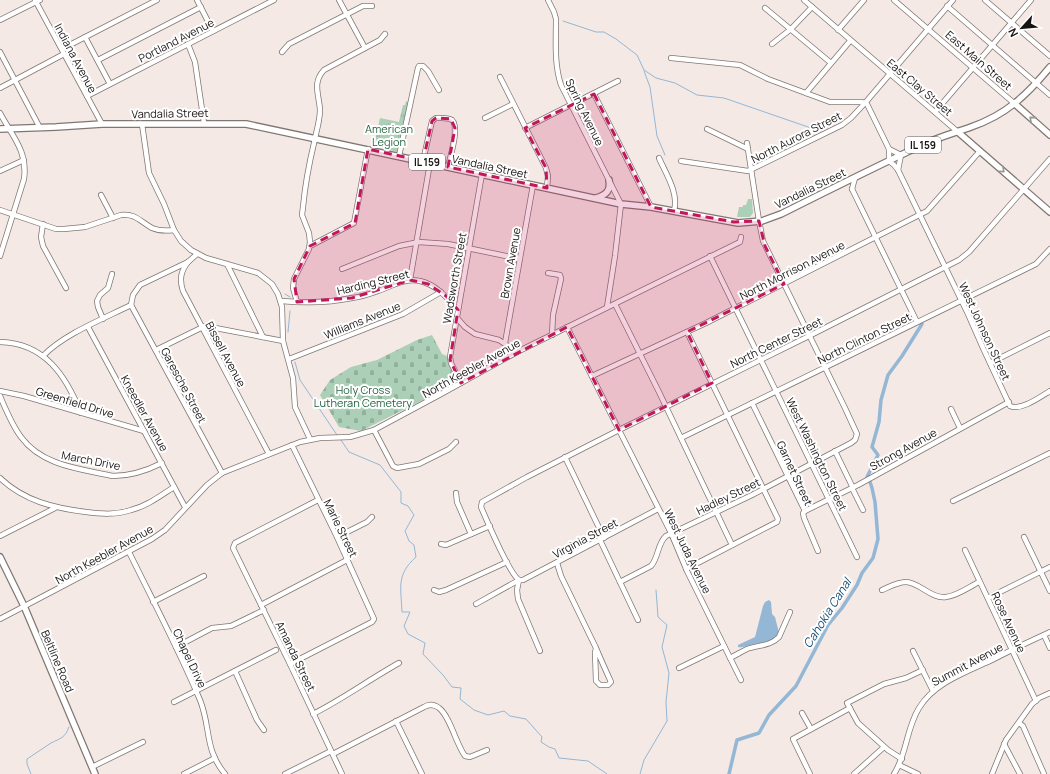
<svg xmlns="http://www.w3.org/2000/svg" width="1050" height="774" font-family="Manrope,sans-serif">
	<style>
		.grass { fill: #abcfb7 }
		.cemetery { fill: url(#cemetery-stones) }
		.park { fill: url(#park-tufts) }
		.water { fill: #93b7d5 }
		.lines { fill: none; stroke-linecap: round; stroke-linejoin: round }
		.stream { stroke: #93b7d5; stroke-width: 1 }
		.canal { stroke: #93b7d5; stroke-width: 3.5 }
		.minor-casing { stroke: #807773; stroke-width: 6 }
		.major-casing { stroke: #807773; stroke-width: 8 }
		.minor { stroke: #fff; stroke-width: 4.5 }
		.major { stroke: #fff; stroke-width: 5.5 }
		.oneway { stroke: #979595 }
		.marked { fill: #c2185b; fill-opacity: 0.2; stroke: #c2185b; stroke-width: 3; stroke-dasharray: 8 5; stroke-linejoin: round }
		.labels { text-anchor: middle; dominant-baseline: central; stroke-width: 4; stroke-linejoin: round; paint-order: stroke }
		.shield { fill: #fff; stroke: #5d5a5a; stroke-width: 1 }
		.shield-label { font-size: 10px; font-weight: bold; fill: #181413 }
		.street-label { font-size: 11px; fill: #181413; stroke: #fff }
		.park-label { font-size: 11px; fill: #246340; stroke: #fff }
		.water-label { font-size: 12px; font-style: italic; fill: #134d74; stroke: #fff }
	</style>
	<defs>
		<pattern id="cemetery-stones" width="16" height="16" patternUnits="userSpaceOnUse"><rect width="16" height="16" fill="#abcfb7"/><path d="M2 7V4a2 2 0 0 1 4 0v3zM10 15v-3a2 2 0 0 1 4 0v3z" fill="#92b19c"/></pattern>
		<pattern id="park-tufts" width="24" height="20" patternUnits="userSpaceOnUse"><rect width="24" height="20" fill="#abcfb7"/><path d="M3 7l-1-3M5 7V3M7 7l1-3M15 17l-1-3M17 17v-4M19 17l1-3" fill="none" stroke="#92b19c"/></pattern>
	</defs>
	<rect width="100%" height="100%" fill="#f4e9e5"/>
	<!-- grass -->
	<path class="grass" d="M748,199H752L753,213L750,217H737L739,207H743V205H746Z"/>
	<!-- cemetery -->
	<path class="cemetery" d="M432,335L442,354L447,356L448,362L457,379L455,384L361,431L339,427L320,395L330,380L351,367L377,360L417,340Z"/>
	<!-- park -->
	<path class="park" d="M406,101L408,102L397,152L374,146L380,118L399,122L403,105H405Z"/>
	<!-- water -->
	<path class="water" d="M769,600L771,602L772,614L775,617L779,633C773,643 761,642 750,645C745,646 743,648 738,647V645L755,637L763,606L765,602Z"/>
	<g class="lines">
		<!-- stream -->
		<g class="stream">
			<path d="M563,21L596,32H604L616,39L637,55L644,70L656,78L675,83L697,95L724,98L811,128"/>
			<path d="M644,71L650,87L657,136L665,155"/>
			<path d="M285,294L290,297"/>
			<path d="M288,332L290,311"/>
			<path d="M295,362L300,380L337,435"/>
			<path d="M341,440L349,452L380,465L401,492V503L408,506L414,515L405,531L409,541L414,545L416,557C396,575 401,587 402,612H410L404,626L408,634L425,643L423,654L443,675L452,687L461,688L460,699L474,710L488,715L504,711L510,716L526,719L542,737L541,742L549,747L555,749L559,758L588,761L607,774"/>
			<path d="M31,774L27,764V759C35,754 43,748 51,743C61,738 65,738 69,727"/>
			<path d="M640,774L644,760L667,721L666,702L669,673L662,647L667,625L658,617L656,590"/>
		</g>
		<!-- canal -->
		<g class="canal">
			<path d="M867,477L878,455L872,447L879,422L881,400L888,375L902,356L922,324"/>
			<path d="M729,774L737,740L759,733L769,715L796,686L828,625L842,608L857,585L862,573L873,558L878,539L875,502L872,488L870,482"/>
		</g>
		<!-- minor casing -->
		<g class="minor-casing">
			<g id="minor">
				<path d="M35,0L102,124"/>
				<path d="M197,0L213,31"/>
				<path d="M339,0L365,48"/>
				<path d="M548,0L554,12L556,19C556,41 554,64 561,85L621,204L615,256L607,307"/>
				<path d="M804,0L958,132"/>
				<path d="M894,0L1015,104"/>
				<path d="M985,0L1050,56"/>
				<path d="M947,6L1050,95"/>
				<path d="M765,8L831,63"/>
				<path d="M0,20L40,0"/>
				<path d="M838,30L864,0"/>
				<path d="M85,37L110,84"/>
				<path d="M188,44L195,62L204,123"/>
				<path d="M772,44L791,29L812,7"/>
				<path d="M62,49L157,0"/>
				<path d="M0,52L40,128"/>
				<path d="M282,52L289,44L363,6H372"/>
				<path d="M671,58L740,65L768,79L830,102H862L867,104L889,149V161L894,165L898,170L968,314L983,348L1010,406C1021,411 1040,397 1050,391"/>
				<path d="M98,60L201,7"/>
				<path d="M500,77L546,168L548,176L547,188"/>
				<path d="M0,88L64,54"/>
				<path d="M806,93L850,41"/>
				<path d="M594,94L651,207"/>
				<path d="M87,96L274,0"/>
				<path d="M935,112L1031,0"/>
				<path d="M0,113C12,136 28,151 24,179L0,256"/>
				<path d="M485,118L513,104"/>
				<path d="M142,124L149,173L164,204L174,230L181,241L191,250L206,258L258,273L272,284L278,294L282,307L283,341L293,378L295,407L310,439"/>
				<path d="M525,128L618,81"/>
				<path d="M707,129L748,149"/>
				<path d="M889,149L901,155L898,170"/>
				<path d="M399,156L418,68L419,66H423L428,71L439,90"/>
				<path d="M659,158C666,174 679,193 674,211"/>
				<path d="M423,161L432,121L436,118C441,118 448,117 452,120C460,127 450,157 448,167"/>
				<path d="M681,161L748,171L842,125L851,118L865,103L953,0"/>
				<path d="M0,171L24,160"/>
				<path d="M852,189L917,322"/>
				<path d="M852,189L855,178"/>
				<path d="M101,195L113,218"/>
				<path d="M0,210L56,229H64L85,227L121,215C135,213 141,222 152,228C159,231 167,231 174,230"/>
				<path d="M43,224L41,237L43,246L66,288"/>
				<path d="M310,246L354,223L368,149"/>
				<path d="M710,256L857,557"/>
				<path d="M188,262C181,271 179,279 183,291L269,454"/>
				<path d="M227,264L263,337"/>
				<path d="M342,269L399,246L419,242L448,244L520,259"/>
				<path d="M548,273L560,275L561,279L553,315L552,335"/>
				<path d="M410,280L430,163"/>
				<path d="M281,301C305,303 328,303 352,298C361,297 370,294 378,291C392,286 405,278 420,281C437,285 447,298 458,310"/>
				<path d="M297,302L293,288L294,279L309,249L310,242L309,233L302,215L303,207C305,186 309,164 314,143C316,132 320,121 320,110C319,94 312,83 324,70L380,40L385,34"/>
				<path d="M615,304L659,392L732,545"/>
				<path d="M131,305L222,473"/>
				<path d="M131,305L133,295L140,285L188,262L197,254"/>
				<path d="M457,318L465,327L475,334L499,340L517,352"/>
				<path d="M103,319L98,307L97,301L100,295L108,288L112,274"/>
				<path d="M88,327L185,507"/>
				<path d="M567,327L671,533L687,571L741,680"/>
				<path d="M0,342C45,343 66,376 81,413"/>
				<path d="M505,343L533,185"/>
				<path d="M156,350L205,326L283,341"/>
				<path d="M43,356C64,334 103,319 131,305"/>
				<path d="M289,359L403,314L441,292"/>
				<path d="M990,363L1050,333"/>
				<path d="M592,376L706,323L927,211L980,151"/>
				<path d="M461,383L451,363L450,357L482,174"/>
				<path d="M0,391L24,396L144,431"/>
				<path d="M0,396C6,410 12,425 21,437C42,466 81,469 113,476C131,476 146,471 162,463"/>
				<path d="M752,403L805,511L803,513L804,518L818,551"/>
				<path d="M951,409L960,428"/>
				<path d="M374,430L393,466L397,468L419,464L449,449L456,442"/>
				<path d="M681,438L1036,264L1050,249"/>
				<path d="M835,451L853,488"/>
				<path d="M565,457L604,538"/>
				<path d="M0,478C24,501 54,508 86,512C102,514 116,515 131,510C147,506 160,496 174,487"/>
				<path d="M852,488L863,510"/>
				<path d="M456,493L457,502L471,534"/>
				<path d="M318,500L235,543L233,548L290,664L342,774"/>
				<path d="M953,501L1050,453"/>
				<path d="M805,511L858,485L1009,402"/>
				<path d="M0,536L55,508"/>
				<path d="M337,537L367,522L372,517"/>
				<path d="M1024,537L1050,591"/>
				<path d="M600,540L638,620"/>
				<path d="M441,544L446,545L490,526"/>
				<path d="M965,550L1036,701"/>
				<path d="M129,552C153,601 179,650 200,700C211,727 204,749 225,774"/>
				<path d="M557,563L561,576L596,648C601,660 606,671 611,682L608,685H600L596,681L595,653L596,648"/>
				<path d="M686,569L777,522L778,519L687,332"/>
				<path d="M519,580C510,574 487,521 481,507L482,502L527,477L619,430L809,336L959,260L969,252L1050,159"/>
				<path d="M519,580L517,590L518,599L540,651"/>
				<path d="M620,582L651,566C659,557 657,544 666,536L752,495L851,443L855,440L857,434L845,408L763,241L759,221L747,143"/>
				<path d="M434,590L439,592L446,590L507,562"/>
				<path d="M882,590C889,587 898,582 906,582C919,582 931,599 946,597C957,596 969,587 979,582"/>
				<path d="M988,598L1050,567"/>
				<path d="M153,602L204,576"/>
				<path d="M476,604L519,580H523L658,509"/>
				<path d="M261,605L347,560"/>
				<path d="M0,619L152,539L165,530L207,485L222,473L300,442L320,438L350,437L374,430L441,394L517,352L740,242L741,237"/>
				<path d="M1044,635L1050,648"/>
				<path d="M176,647L212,628L231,626L264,610"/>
				<path d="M913,651L933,691"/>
				<path d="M730,658C736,655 741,652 747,649C758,645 771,646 779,637L790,612"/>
				<path d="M290,664L372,622L374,619L337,537L292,445"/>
				<path d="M679,668L724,646"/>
				<path d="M235,671L257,720L264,730"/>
				<path d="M174,702L276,650"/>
				<path d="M802,713L811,729"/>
				<path d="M313,714C343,699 370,679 399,663"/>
				<path d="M396,721L422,774"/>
				<path d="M1019,723L1023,726L1044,774"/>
				<path d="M1004,744L1020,774"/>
				<path d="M333,754L424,707C429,704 434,704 439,708C450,716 456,744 465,756L470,757L487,750"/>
				<path d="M902,759L888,750L858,723L847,703L884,684L906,678L923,670"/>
				<path d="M899,765L918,774"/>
				<path d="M92,767L143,742"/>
				<path d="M184,774L215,758"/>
				<path d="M285,774L331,751"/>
				<path d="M810,774L793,739L850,708"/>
				<path d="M854,774L884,747"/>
				<path d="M894,774C907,754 906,729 919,708C934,683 966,672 992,660C1011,650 1031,641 1050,632"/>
				<path d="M992,774L1006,740L1032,704L1039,698L1050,693"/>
			</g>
		</g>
		<!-- major casing -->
		<g class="major-casing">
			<g id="major">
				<path d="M1015,104L1050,135"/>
				<path d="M0,129L56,127L102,124H246L621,204L651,207L738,223L762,221L781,214C827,191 873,168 920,146C936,138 954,133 971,127C1006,115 1027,95 1050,67"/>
				<path d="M958,132L1050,212"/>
				<path d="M596,198C606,195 611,191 609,180"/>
				<path d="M0,557L24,606L95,774"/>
			</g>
		</g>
		<!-- minor -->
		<use href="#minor" class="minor"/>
		<!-- major -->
		<use href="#major" class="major"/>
	</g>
	<!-- one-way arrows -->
	<defs><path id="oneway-chevron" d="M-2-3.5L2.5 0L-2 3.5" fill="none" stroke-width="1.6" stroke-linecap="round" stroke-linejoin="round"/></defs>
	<g class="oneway">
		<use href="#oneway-chevron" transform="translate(1032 119) rotate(-139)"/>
		<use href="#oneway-chevron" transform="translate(1002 170) rotate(41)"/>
	</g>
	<!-- marked area -->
	<path class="marked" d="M594,94L651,207L734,222L759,221L765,246L784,284L687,332L712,383L619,430L567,327L461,383L450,360L458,310L446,296L428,284L410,280L352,298L297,302L294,279L310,246L355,223L368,149L423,161L432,121L436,118L451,119L455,128L448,167L547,188L546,168L525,128Z"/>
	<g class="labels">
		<!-- shield labels -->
		<g class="shield">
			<rect x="905" y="137" width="36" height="16" rx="3"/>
			<rect x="409" y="154" width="36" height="16" rx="3"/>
		</g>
		<g class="shield-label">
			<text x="923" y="145">IL 159</text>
			<text x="427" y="162">IL 159</text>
		</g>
		<!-- street labels -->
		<g class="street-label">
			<text transform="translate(176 40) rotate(-27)">Portland Avenue</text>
			<text transform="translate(76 58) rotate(62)">Indiana Avenue</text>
			<text transform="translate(979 60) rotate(41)">East Main Street</text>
			<text transform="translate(920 87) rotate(40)">East Clay Street</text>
			<text transform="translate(585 112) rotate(64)">Spring Avenue</text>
			<text transform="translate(170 113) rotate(-1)">Vandalia Street</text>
			<text transform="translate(796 137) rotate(-27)">North Aurora Street</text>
			<text transform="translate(490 166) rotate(12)">Vandalia Street</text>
			<text transform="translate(810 188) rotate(-26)">Vandalia Street</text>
			<text transform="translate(510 263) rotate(-80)">Brown Avenue</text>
			<text transform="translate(792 270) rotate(-27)">North Morrison Avenue</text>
			<text transform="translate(454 278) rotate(-80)">Wadsworth Street</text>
			<text transform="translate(373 282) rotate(-14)">Harding Street</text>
			<text transform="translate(362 320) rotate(-22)">Williams Avenue</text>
			<text transform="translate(985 331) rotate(65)">West Johnson Street</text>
			<text transform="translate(864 338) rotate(-26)">North Clinton Street</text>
			<text transform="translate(776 342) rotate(-26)">North Center Street</text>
			<text transform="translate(226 354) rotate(62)">Bissell Avenue</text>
			<text transform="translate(471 368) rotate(-29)">North Keebler Avenue</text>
			<text transform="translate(184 385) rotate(62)">Garesche Street</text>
			<text transform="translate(75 402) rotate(17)">Greenfield Drive</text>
			<text transform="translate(145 413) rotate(61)">Kneedler Avenue</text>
			<text transform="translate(903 449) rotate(-29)">Strong Avenue</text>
			<text transform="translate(817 454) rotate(64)">West Washington Street</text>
			<text transform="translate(91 460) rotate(11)">March Drive</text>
			<text transform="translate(795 473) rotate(65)">Garnet Street</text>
			<text transform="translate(728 496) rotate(-26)">Hadley Street</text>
			<text transform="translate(341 528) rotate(64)">Marie Street</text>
			<text transform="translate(585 538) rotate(-28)">Virginia Street</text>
			<text transform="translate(688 551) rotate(64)">West Juda Avenue</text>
			<text transform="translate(104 554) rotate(-29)">North Keebler Avenue</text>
			<text transform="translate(1009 622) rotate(65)">Rose Avenue</text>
			<text transform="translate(296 656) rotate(64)">Amanda Street</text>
			<text transform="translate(190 658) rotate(65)">Chapel Drive</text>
			<text transform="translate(58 661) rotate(67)">Beltline Road</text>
			<text transform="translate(967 664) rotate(-28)">Summit Avenue</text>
		</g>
		<!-- park labels -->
		<g class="park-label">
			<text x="389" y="128">American<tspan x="389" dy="13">Legion</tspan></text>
			<text x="363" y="389">Holy Cross<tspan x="363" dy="13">Lutheran Cemetery</tspan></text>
		</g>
		<!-- water labels -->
		<g class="water-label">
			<text transform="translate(827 613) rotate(-58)">Cahokia Canal</text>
		</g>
	</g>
	<!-- north arrow -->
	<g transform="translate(1022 28) rotate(243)" stroke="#ffffff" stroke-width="3" paint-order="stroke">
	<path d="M0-3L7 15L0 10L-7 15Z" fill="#181413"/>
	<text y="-6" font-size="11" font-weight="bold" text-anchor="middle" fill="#181413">N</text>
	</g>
</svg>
